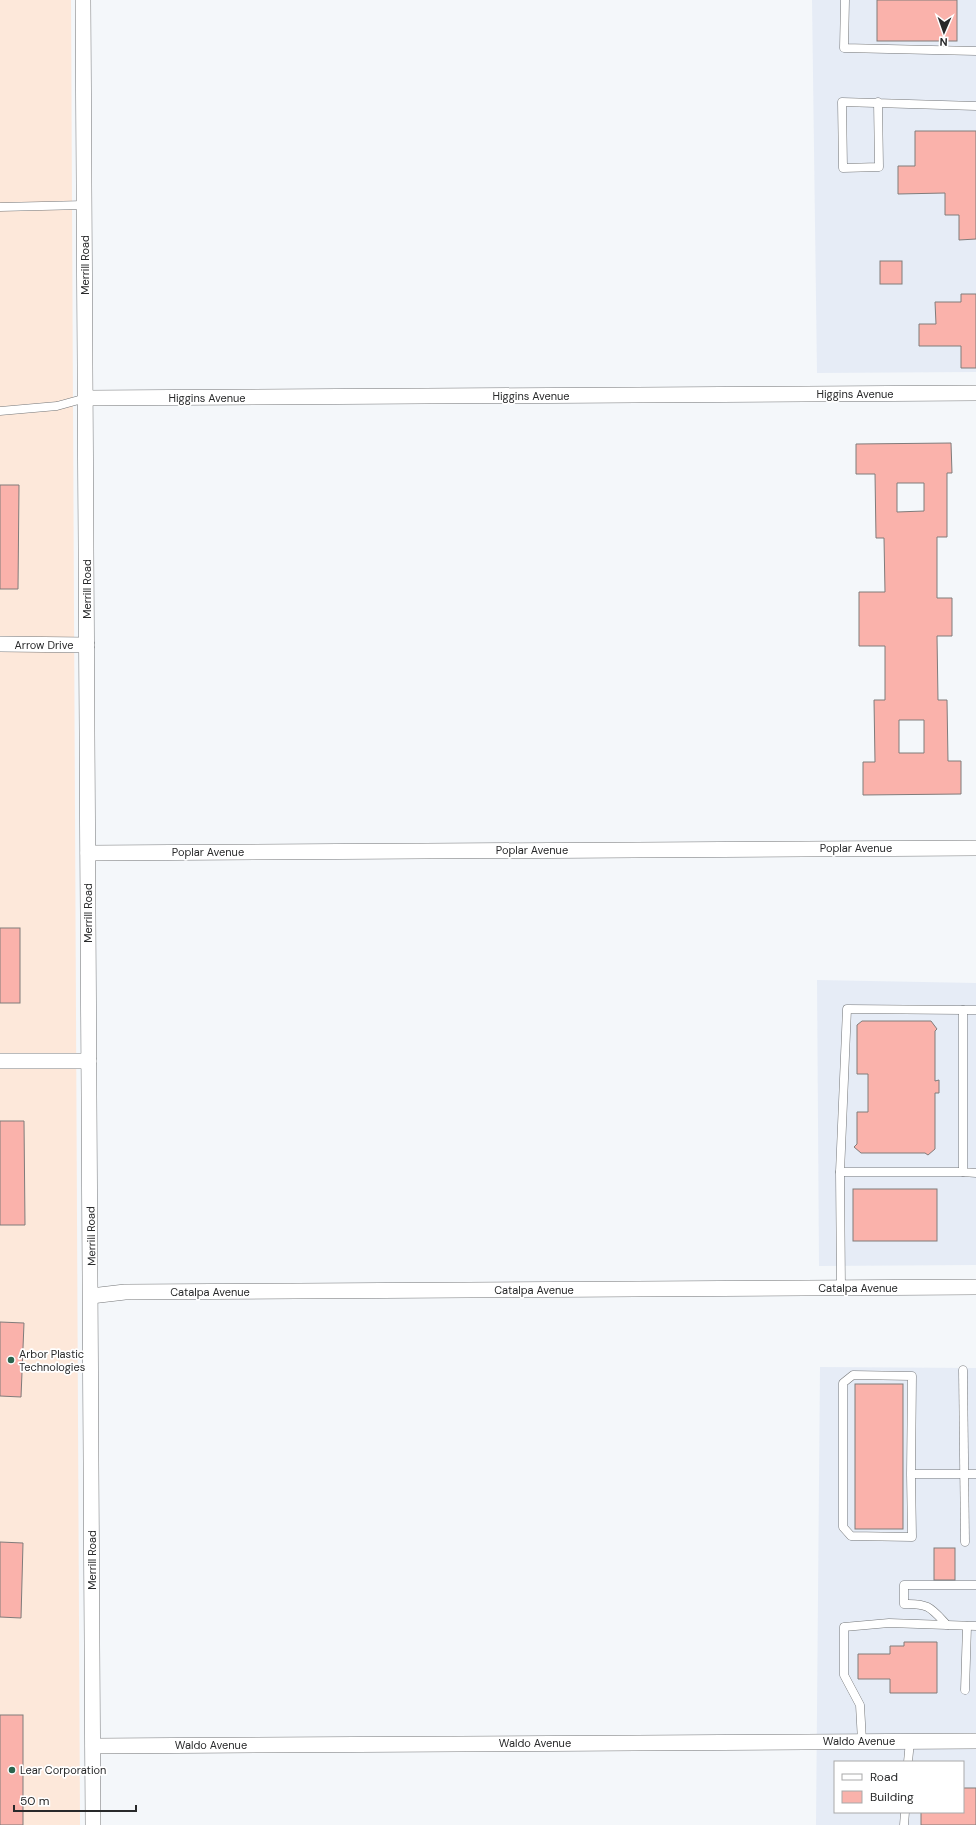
<svg xmlns="http://www.w3.org/2000/svg" width="976" height="1825" font-family="'DM Sans',sans-serif">
	<style>
		.built { fill: #e6ecf6; fill-rule: evenodd }
		.industrial { fill: #fde8da }
		.building { fill: #fab2ab; stroke: #807c7b; fill-rule: evenodd }
		.lines { fill: none; stroke-linecap: round; stroke-linejoin: round }
		.service-casing { stroke: #747678; stroke-width: 9 }
		.minor-casing { stroke: #747678; stroke-width: 16 }
		.service { stroke: #fff; stroke-width: 8 }
		.minor { stroke: #fff; stroke-width: 15 }
		.poi-dot { fill: #2b654e; stroke: #fff; stroke-width: 1.5 }
		.labels { text-anchor: middle; dominant-baseline: central; stroke-width: 3.5; stroke-linejoin: round; paint-order: stroke }
		.street-label { font-size: 11px; fill: #28292a; stroke: #fff }
		.poi-label { font-size: 11px; fill: #28292a; stroke: #fff; text-anchor: start }
	</style>
	<rect width="100%" height="100%" fill="#f4f7fa"/>
	<!-- built -->
	<g class="built">
		<path d="M812,0H976V372L817,373Z"/>
		<path d="M817,980L976,983V1265L819,1266Z"/>
		<path d="M820,1367L976,1368V1825H816ZM835,1762H963V1812H835Z"/>
	</g>
	<!-- industrial -->
	<path class="industrial" d="M0,0H71L80,1825H0Z"/>
	<!-- building -->
	<g class="building">
		<rect x="877" y="0" width="80" height="41"/>
		<path d="M915,131H976V239L959,240V215H945V193L898,194V166H915Z"/>
		<rect x="880" y="261" width="22" height="23"/>
		<path d="M961,294H976V368H961V346H919V324H936L935,302H961Z"/>
		<path d="M951,443L952,473H947V537H937V598H952V636H937L938,700H947L948,761H961V794L863,795V762H875L874,700H885V646H859V592H885L884,538H876L875,474H856V444ZM897,483H924V511L897,512ZM899,720H924V753H899Z"/>
		<path d="M0,485H19L18,589H0Z"/>
		<rect x="0" y="928" width="20" height="75"/>
		<path d="M862,1021H931L937,1029L935,1031V1081L939,1080V1093H935V1149L928,1155L925,1153H861L854,1147L857,1144V1112H868V1074H857V1025Z"/>
		<path d="M0,1121H24L25,1225H0Z"/>
		<rect x="853" y="1189" width="84" height="52"/>
		<path d="M0,1322L24,1323L21,1397L0,1396Z"/>
		<rect x="855" y="1384" width="48" height="145"/>
		<path d="M0,1542L23,1543L21,1618L0,1617Z"/>
		<rect x="934" y="1548" width="21" height="32"/>
		<path d="M904,1642H937V1693H890V1679H858V1654H890V1646H904Z"/>
		<rect x="0" y="1715" width="23" height="110"/>
		<path d="M963,1788H976V1825H921V1812H963Z"/>
	</g>
	<g class="lines">
		<!-- service casing -->
		<g class="service-casing">
			<g id="service">
				<path d="M845,0L844,48L976,51"/>
				<path d="M878,102L879,167L843,168L842,102L976,106"/>
				<path d="M0,207L84,205"/>
				<path d="M0,411L57,406L86,398"/>
				<path d="M976,1010H963V1172L976,1173"/>
				<path d="M840,1172L847,1009L963,1010"/>
				<path d="M841,1288L840,1172H963"/>
				<path d="M963,1370L965,1542"/>
				<path d="M911,1474L912,1537L851,1536L843,1527V1383L853,1375L912,1376L911,1474H976"/>
				<path d="M947,1625C931,1608 929,1603 904,1604V1585H976"/>
				<path d="M965,1690L967,1626"/>
				<path d="M862,1741L860,1705L844,1675V1627L889,1623L976,1626"/>
				<path d="M908,1762L910,1741"/>
				<path d="M904,1825L905,1812"/>
			</g>
		</g>
		<!-- minor casing -->
		<g class="minor-casing">
			<g id="minor">
				<path d="M83,0L93,1825"/>
				<path d="M86,398L976,393"/>
				<path d="M0,644L87,645"/>
				<path d="M88,853L976,848"/>
				<path d="M0,1061H89"/>
				<path d="M91,1296L125,1292L976,1287"/>
				<path d="M93,1746L976,1741"/>
			</g>
		</g>
		<!-- service -->
		<use href="#service" class="service"/>
		<!-- minor -->
		<use href="#minor" class="minor"/>
	</g>
	<!-- markers -->
	<g class="poi-dot">
		<circle cx="11" cy="1360" r="4"/>
		<circle cx="12" cy="1770" r="4"/>
	</g>
	<g class="labels">
		<!-- street labels -->
		<g class="street-label">
			<text transform="translate(85 265) rotate(-90)">Merrill Road</text>
			<text x="855" y="394">Higgins Avenue</text>
			<text x="531" y="396">Higgins Avenue</text>
			<text x="207" y="398">Higgins Avenue</text>
			<text transform="translate(87 589) rotate(-90)">Merrill Road</text>
			<text x="44" y="645">Arrow Drive</text>
			<text x="856" y="848">Poplar Avenue</text>
			<text x="532" y="850">Poplar Avenue</text>
			<text x="208" y="852">Poplar Avenue</text>
			<text transform="translate(88 913) rotate(-90)">Merrill Road</text>
			<text transform="translate(91 1236) rotate(-91)">Merrill Road</text>
			<text x="858" y="1288">Catalpa Avenue</text>
			<text x="534" y="1290">Catalpa Avenue</text>
			<text x="210" y="1292">Catalpa Avenue</text>
			<text transform="translate(92 1560) rotate(-90)">Merrill Road</text>
			<text x="859" y="1741">Waldo Avenue</text>
			<text x="535" y="1743">Waldo Avenue</text>
			<text x="211" y="1745">Waldo Avenue</text>
		</g>
		<!-- poi labels -->
		<g class="poi-label">
			<text x="19" y="1354">Arbor Plastic<tspan x="19" dy="13">Technologies</tspan></text>
			<text x="20" y="1770">Lear Corporation</text>
		</g>
	</g>
	<!-- legend -->
	<rect x="834" y="1761" width="130" height="52" fill="#ffffff" stroke="#a9a9aa"/>
	<rect x="842" y="1774" width="20" height="6" fill="#ffffff" stroke="#a9a9aa"/>
	<text x="870" y="1781" font-size="12" fill="#28292a">Road</text>
	<rect x="842" y="1791" width="20" height="12" fill="#fab2ab" stroke="#a9a9aa"/>
	<text x="870" y="1801" font-size="12" fill="#28292a">Building</text>
	<!-- north arrow -->
	<g transform="translate(944 32) rotate(182)" stroke="#ffffff" stroke-width="3" paint-order="stroke">
	<path d="M0-3L7 15L0 10L-7 15Z" fill="#28292a"/>
	<text y="-6" font-size="11" font-weight="bold" text-anchor="middle" fill="#28292a">N</text>
	</g>
	<!-- scale -->
	<path d="M14 1805v6h122v-6" fill="none" stroke="#28292a" stroke-width="2"/>
	<text x="20" y="1805" font-size="12" fill="#28292a" stroke="#ffffff" stroke-width="3" paint-order="stroke">50 m</text>
</svg>
